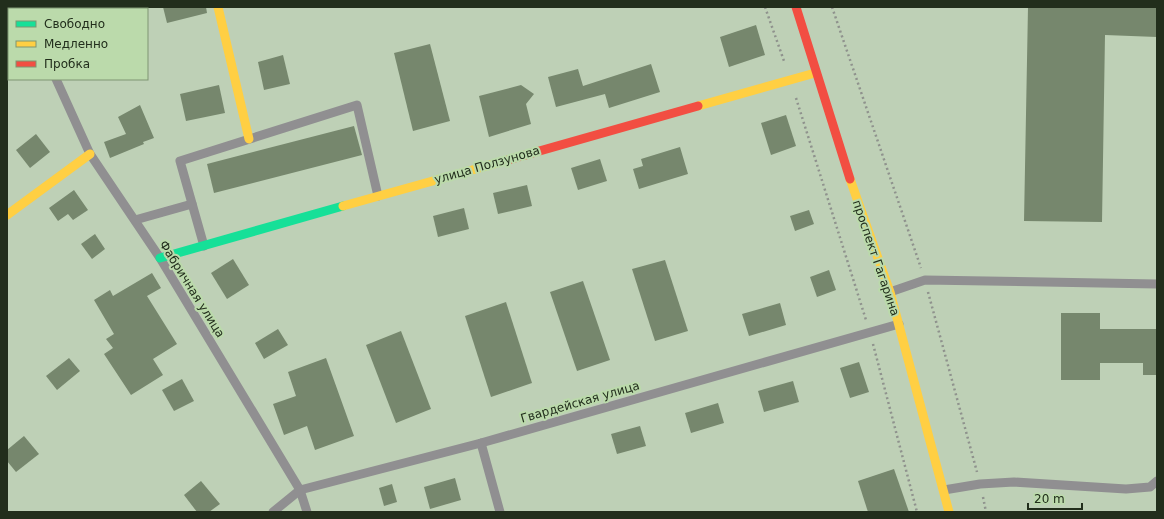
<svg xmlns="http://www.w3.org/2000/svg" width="1164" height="519" font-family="'DejaVu Sans',sans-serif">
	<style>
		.building { fill: #76876d }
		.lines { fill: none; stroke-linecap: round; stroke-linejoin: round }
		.path { stroke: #8f928d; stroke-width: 2.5; stroke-dasharray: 2 3; stroke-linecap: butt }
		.lane { stroke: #908f91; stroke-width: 9 }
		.fast { stroke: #16e098; stroke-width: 9 }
		.slow { stroke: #ffcf43; stroke-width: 9 }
		.jam { stroke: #f24e42; stroke-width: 9 }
		.labels { text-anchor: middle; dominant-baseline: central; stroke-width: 4; stroke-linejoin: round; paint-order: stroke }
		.street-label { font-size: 12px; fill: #222e1c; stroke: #bbdaab }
	</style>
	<rect width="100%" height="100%" fill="#bed0b6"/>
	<!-- building -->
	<g class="building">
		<path d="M163,7H206L207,13L167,23Z"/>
		<path d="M1028,7H1157V37L1105,35L1102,222L1024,221Z"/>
		<path d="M756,25L765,55L729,67L720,37Z"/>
		<path d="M430,44L450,121L413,131L394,53Z"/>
		<path d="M283,55L290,84L264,90L258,62Z"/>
		<path d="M651,64L660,92L609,108L605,94L556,107L548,77L578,69L583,86Z"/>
		<path d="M219,85L225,113L186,121L180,94Z"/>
		<path d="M521,85L534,94L526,104L531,124L489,137L479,96Z"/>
		<path d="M140,105L154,138L143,142L144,144L110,158L104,142L126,134L118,117Z"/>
		<path d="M786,115L796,146L771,155L761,123Z"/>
		<path d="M354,126L362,155L214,193L207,164Z"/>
		<path d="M36,134L50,152L30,168L16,150Z"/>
		<path d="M680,147L688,174L639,189L633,169L643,166L641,159Z"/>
		<path d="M600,159L607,181L578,190L571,168Z"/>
		<path d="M527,185L532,206L498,214L493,193Z"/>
		<path d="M74,190L88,210L73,220L68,214L58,221L49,208Z"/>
		<path d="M464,208L469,229L438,237L433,216Z"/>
		<path d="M809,210L814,224L795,231L790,216Z"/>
		<path d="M95,234L105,249L92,259L81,244Z"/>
		<path d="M233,259L249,285L227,299L211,273Z"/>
		<path d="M665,260L688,331L655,341L632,269Z"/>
		<path d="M829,270L836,290L817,297L810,277Z"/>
		<path d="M152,273L161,288L147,296L177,344L153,359L163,375L131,395L104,354L113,348L106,339L114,334L94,300L110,290L113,296Z"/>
		<path d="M583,281L610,360L577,371L550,292Z"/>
		<path d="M506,302L532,383L491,397L465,316Z"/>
		<path d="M780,303L786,325L749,336L742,314Z"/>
		<path d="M1061,313H1100V329H1157V375H1143V363H1100V380H1061Z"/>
		<path d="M278,329L288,345L264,359L255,343Z"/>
		<path d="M401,331L431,409L396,423L366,345Z"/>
		<path d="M69,358L80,371L57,390L46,376Z"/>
		<path d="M326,358L354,436L315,450L307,426L284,435L273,404L296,396L288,372Z"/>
		<path d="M859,362L869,392L850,398L840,368Z"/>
		<path d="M182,379L194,401L174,411L162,390Z"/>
		<path d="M793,381L799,402L764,412L758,391Z"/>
		<path d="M718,403L724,423L691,433L685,413Z"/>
		<path d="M640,426L646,446L617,454L611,434Z"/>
		<path d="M24,436L39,454L16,472L7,461V450Z"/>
		<path d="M894,469L909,512H868L858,481Z"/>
		<path d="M455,478L461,500L430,509L424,487Z"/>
		<path d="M201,481L220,504L209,512H197L184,495Z"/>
		<path d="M392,484L397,502L384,506L379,488Z"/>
	</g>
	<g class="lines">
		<!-- path -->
		<g class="path">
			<path d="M765,7L784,61"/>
			<path d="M832,7L921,268"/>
			<path d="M796,98L866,320"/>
			<path d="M928,292L977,472"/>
			<path d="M873,344L917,512"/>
			<path d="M983,497L986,512"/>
		</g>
		<!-- lane -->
		<g class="lane">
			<path d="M23,7L24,9"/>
			<path d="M56,79L90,154L160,258L300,490L307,512"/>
			<path d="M135,220L192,204"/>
			<path d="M204,246L180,161L357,105L378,196"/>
			<path d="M890,292L925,280L1157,284"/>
			<path d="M481,443L500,512"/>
			<path d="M944,490L980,484L1014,482L1126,489L1150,487L1157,481"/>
			<path d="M273,512L300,490L481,443L899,324"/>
		</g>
		<!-- fast -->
		<path class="fast" d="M160,258L343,206"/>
		<!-- slow -->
		<g class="slow">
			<path d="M218,7L249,139"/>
			<path d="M698,106L815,73"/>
			<path d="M850,179L890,292L949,512"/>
			<path d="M343,206L508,160"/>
			<path d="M7,215L90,154"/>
		</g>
		<!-- jam -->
		<g class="jam">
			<path d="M796,7L850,179"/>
			<path d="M508,160L698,106"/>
		</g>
	</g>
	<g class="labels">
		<!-- street labels -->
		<g class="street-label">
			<text transform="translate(487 165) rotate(-16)">улица Ползунова</text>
			<text transform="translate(876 258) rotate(71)">проспект Гагарина</text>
			<text transform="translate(192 289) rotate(58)">Фабричная улица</text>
			<text transform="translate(580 402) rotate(-16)">Гвардейская улица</text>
		</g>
	</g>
	<!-- border -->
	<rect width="1164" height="519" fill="none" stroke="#222e1c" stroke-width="16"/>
	<!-- legend -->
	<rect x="8" y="8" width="140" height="72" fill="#bbdaab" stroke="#7e9572"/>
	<rect x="16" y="21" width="20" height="6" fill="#16e098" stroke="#7e9572"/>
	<text x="44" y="28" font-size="12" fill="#222e1c">Свободно</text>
	<rect x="16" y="41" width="20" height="6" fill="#ffcf43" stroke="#7e9572"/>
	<text x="44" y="48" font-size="12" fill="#222e1c">Медленно</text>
	<rect x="16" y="61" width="20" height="6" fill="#f24e42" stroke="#7e9572"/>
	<text x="44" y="68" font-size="12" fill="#222e1c">Пробка</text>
	<!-- scale -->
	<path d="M1028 503v6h54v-6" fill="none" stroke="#222e1c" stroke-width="2"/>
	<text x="1034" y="503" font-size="12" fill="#222e1c" stroke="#bbdaab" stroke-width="3" paint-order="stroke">20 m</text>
</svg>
